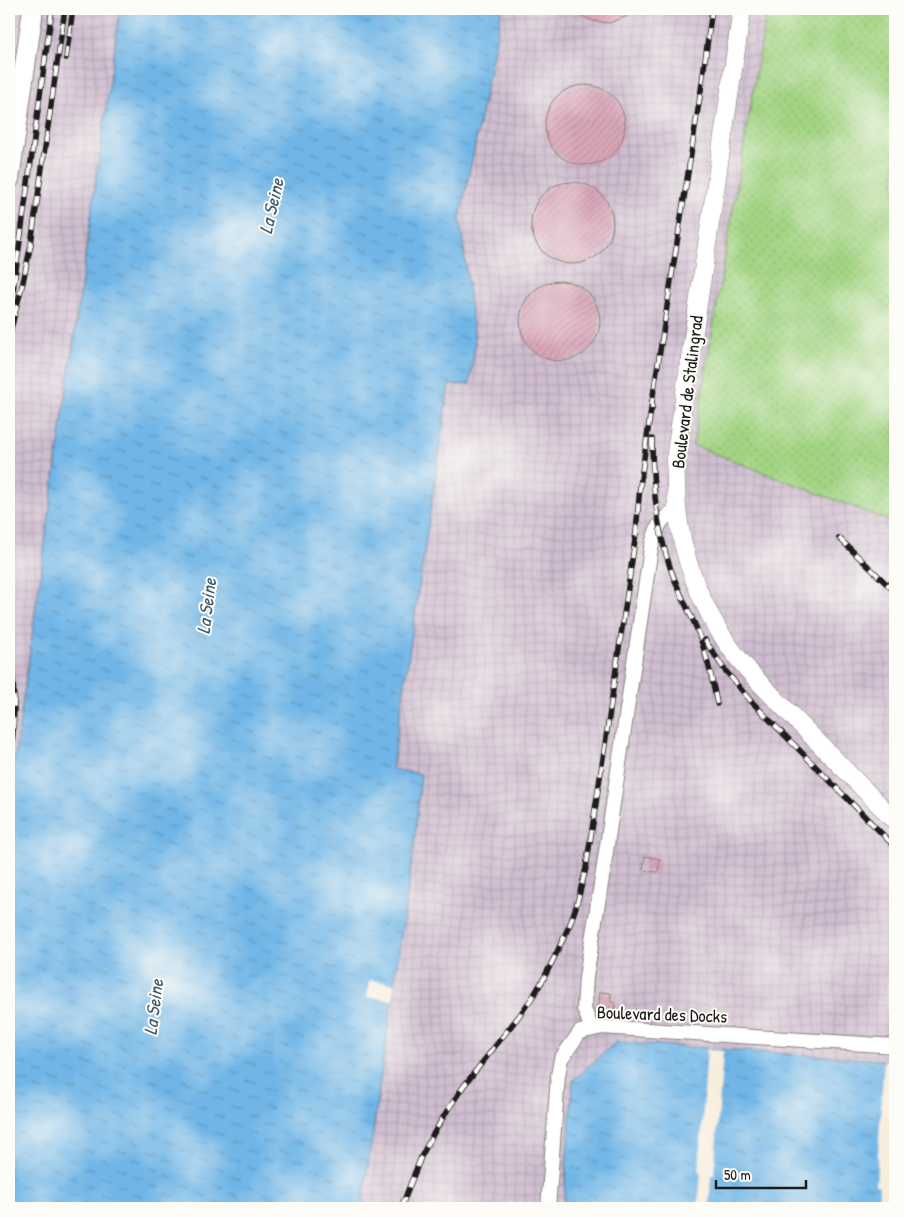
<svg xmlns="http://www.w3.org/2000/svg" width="904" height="1217" font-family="'Patrick Hand',sans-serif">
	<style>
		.industrial { fill: url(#industrial-grid) }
		.grass { fill: url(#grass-dots); stroke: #607850 }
		.water { fill: url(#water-ripples); stroke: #466881 }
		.pier { fill: #f7eddc }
		.building { fill: url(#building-hatch) }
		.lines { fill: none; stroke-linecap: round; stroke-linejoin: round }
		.minor-casing { stroke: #8a847c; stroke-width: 16 }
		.tertiary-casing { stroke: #8a847c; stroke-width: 19 }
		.secondary-casing { stroke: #8a847c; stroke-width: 22 }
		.minor { stroke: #fff; stroke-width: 14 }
		.tertiary { stroke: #fff; stroke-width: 18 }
		.secondary { stroke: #fff; stroke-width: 20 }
		.rail-casing { stroke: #1c1c1c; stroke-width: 5.5 }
		.rail { stroke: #fdfcf7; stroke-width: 4; stroke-dasharray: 11; stroke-linecap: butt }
		.labels { text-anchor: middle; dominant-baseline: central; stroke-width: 4; stroke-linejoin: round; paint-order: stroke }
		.street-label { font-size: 18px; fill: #1c1c1c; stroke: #fdfcf7 }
		.water-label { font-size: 19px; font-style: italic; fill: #3d596d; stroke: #fdfcf7 }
	</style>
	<defs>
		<pattern id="industrial-grid" width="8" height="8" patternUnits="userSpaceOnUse" patternTransform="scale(1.25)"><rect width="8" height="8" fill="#cfbdcf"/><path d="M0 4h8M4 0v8" fill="none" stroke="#b1a2b1"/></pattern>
		<pattern id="grass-dots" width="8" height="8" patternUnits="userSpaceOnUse" patternTransform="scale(1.25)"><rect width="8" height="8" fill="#a3d483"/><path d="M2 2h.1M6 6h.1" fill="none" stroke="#8cb571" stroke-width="1.8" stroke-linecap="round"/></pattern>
		<pattern id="water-ripples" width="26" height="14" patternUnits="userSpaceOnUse" patternTransform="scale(1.25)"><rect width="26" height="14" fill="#6fb5e6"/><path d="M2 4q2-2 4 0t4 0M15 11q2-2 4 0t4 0" fill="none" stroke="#5a92ba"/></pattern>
		<pattern id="building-hatch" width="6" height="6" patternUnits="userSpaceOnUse" patternTransform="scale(1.25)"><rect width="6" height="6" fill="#daa7ba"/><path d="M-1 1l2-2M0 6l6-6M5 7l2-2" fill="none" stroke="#ba8f9f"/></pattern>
	</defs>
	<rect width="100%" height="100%" fill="#fdfcf7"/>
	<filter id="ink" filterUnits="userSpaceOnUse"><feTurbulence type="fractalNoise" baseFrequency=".02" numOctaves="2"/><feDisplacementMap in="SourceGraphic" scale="10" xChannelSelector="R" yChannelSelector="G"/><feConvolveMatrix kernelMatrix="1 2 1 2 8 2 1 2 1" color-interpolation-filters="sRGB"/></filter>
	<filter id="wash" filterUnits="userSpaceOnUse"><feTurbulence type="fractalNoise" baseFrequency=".0096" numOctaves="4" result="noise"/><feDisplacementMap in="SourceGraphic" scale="20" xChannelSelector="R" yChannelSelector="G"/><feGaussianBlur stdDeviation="1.12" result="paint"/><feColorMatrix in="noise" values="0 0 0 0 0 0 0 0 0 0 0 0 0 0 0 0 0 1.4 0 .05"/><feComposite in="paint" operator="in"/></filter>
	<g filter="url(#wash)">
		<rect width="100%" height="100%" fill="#f7eddc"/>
		<!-- industrial -->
		<g class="industrial">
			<path d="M9,9H179L9,1119Z"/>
			<path d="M502,9H895V1061L617,1043L573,1080L563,1208H361L414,847L421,775L391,770L449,385L470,384L475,343L460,219Z"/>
		</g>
		<!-- grass -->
		<path class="grass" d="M767,9H895V523L693,445Z"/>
		<!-- water -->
		<g class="water">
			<path d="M120,9H502L460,219L475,343L470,384L449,385L392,769L421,774L414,847L362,1208H9V799Z"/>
			<path d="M616,1042L895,1061V1208H563L573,1080Z"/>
		</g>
		<!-- pier -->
		<g class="pier">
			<path d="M370,980L395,984L393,1000L367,997Z"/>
			<path d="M707,1049L723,1051L714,1175H711L709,1208H698L701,1174L699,1173Z"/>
			<path d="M884,1060L895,1061V1141L892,1186H889L888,1208H878L879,1186L876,1185Z"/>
		</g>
		<g id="blocks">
			<!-- building -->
			<g class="building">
				<path d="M573,9H637L625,17L609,23L594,21L584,17Z"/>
				<circle cx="585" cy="125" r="40"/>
				<circle cx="572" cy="223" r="41"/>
				<circle cx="560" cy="321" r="40"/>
				<path d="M645,856L660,859L658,872L643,870Z"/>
				<path d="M600,992L611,993V1002L615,1003L614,1013L598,1011Z"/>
			</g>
		</g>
	</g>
	<g filter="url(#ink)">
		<use href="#blocks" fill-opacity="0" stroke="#8a847c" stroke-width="1"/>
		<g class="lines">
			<!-- minor casing -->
			<g class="minor-casing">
				<g id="minor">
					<path d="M592,1029L584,1009L586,977L603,872L651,548C656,529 659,519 677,509"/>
					<path d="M548,1208L558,1076L561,1059L580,1032L602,1027L895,1046"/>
				</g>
			</g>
			<!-- tertiary casing -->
			<g class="tertiary-casing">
				<path id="tertiary" d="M742,9L675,459C676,475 676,492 677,508C682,557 701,606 729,646C738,659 748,670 758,681L895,821"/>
			</g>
			<!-- secondary casing -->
			<g class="secondary-casing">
				<path id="secondary" d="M9,179L33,9"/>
			</g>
			<!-- minor -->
			<use href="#minor" class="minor"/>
			<!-- tertiary -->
			<use href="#tertiary" class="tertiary"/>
			<!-- secondary -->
			<use href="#secondary" class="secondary"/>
			<!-- rail casing -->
			<g class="rail-casing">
				<g id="rail">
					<path d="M66,58L73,9"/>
					<path d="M11,306L52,9"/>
					<path d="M9,337L23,282L31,244L65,9"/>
					<path d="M652,409V402L701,90L712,9"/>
					<path d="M652,439C652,483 656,526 670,567C677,588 687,607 696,627C706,652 712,677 717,704"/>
					<path d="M839,538L895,592"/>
					<path d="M705,640L724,669L749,699L895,847"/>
					<path d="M9,652C17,692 14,732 9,773"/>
					<path d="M401,1208L421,1157L432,1136L447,1111L463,1087L519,1016L534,995L544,978L558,950L570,924L576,907L586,868L603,758L636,533L640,486L652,402"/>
				</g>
			</g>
			<!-- rail -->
			<use href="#rail" class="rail"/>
		</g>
	</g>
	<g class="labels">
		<!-- street labels -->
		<g class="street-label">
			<text transform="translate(687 392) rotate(-83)">Boulevard de Stalingrad</text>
			<text transform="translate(662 1014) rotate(2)">Boulevard des Docks</text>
		</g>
		<!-- water labels -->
		<g class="water-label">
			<text transform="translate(271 206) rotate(-77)">La Seine</text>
			<text transform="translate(206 606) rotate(-83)">La Seine</text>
			<text transform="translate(153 1007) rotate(-83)">La Seine</text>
		</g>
	</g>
	<!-- margin -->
	<rect width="904" height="1217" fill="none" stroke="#fdfcf7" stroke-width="30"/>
	<!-- scale -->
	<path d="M716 1180v8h90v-8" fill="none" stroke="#1c1c1c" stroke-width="2.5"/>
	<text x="724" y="1180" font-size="15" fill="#1c1c1c" stroke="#fdfcf7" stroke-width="4" paint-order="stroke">50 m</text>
</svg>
